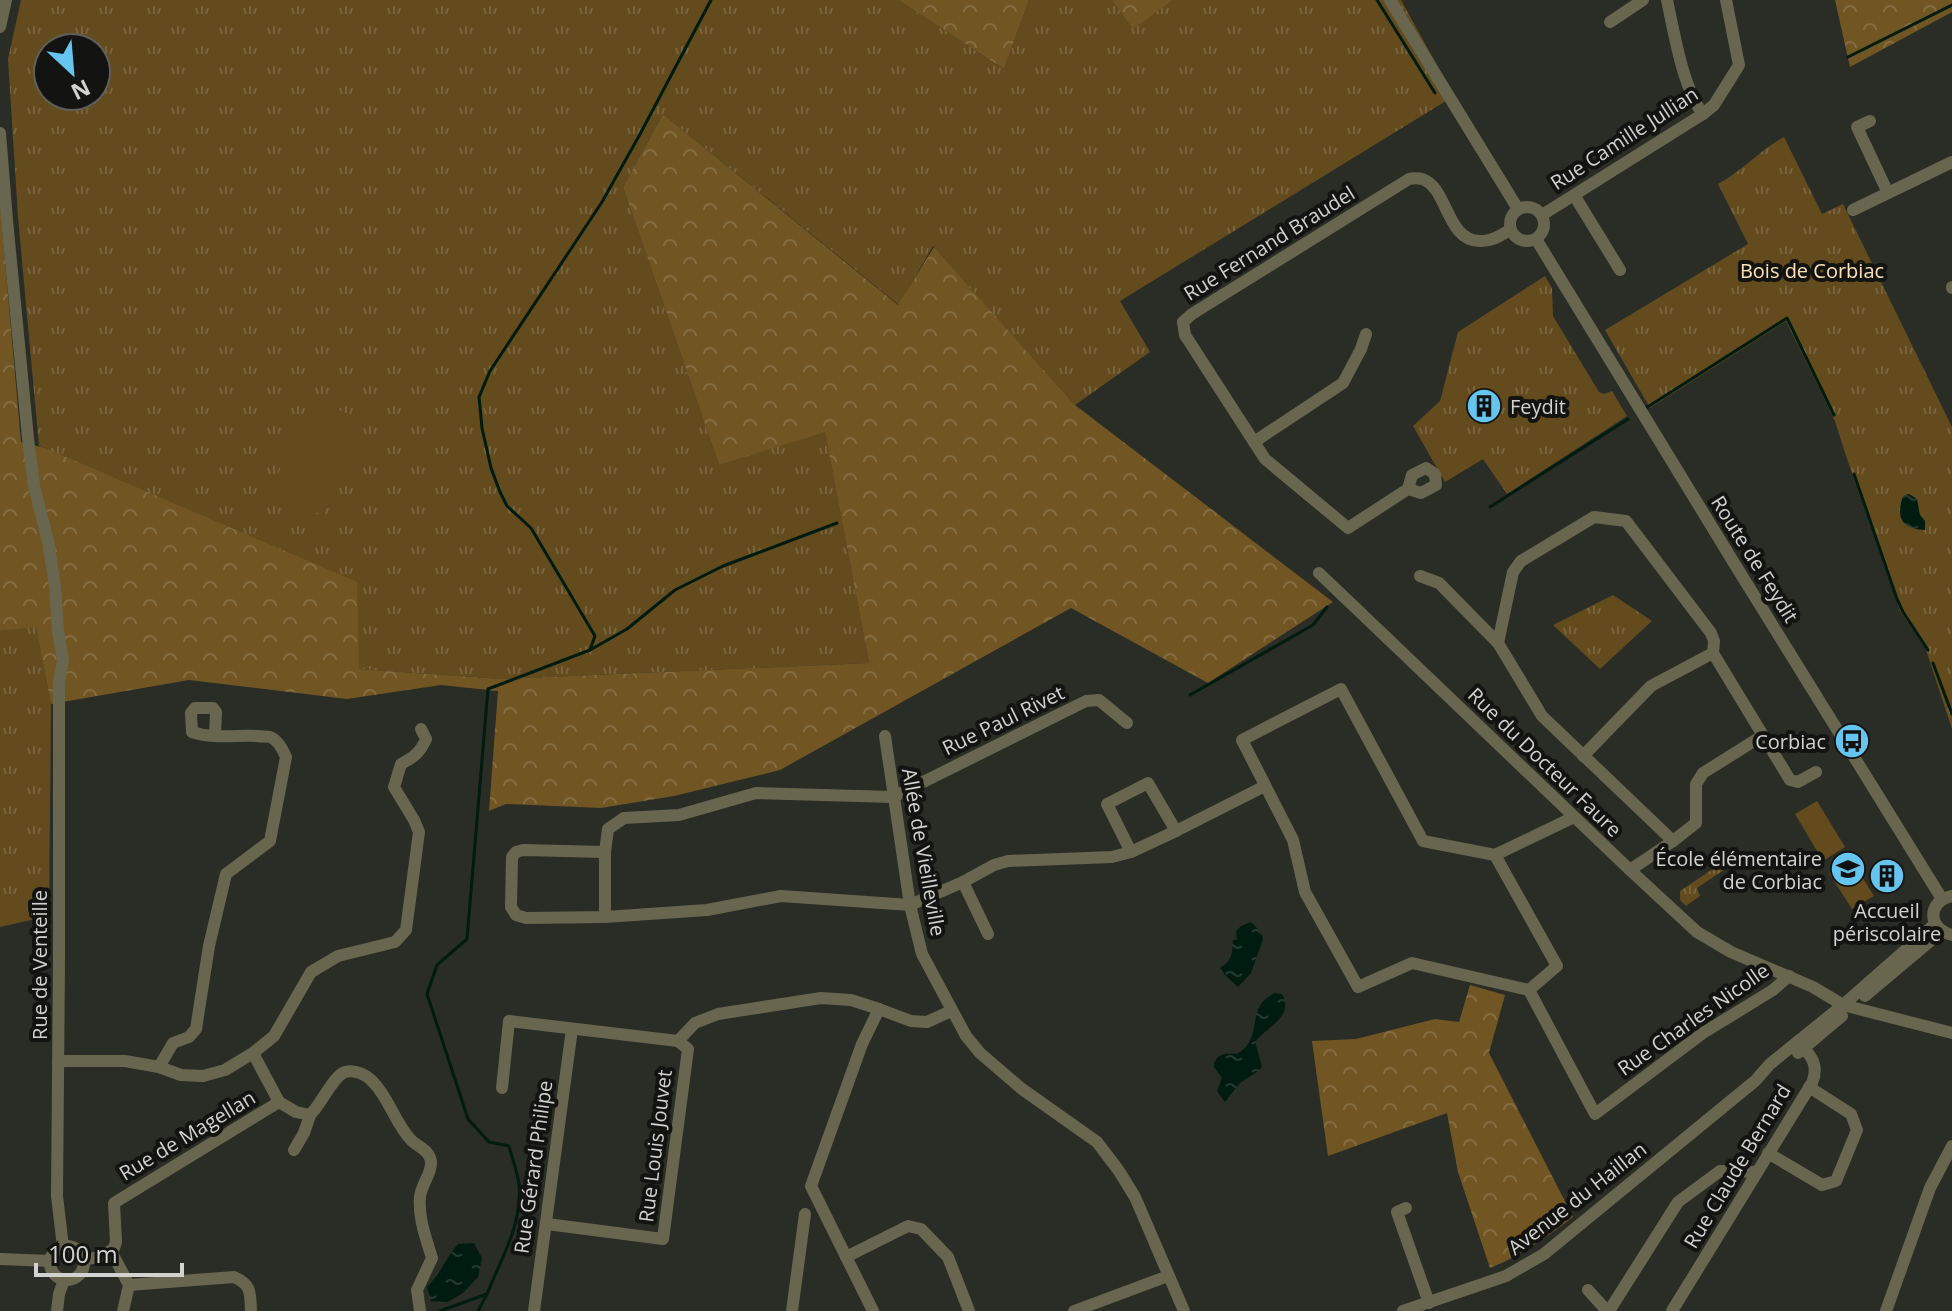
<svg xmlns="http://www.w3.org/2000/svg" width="1952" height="1311" font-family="'Open Sans',sans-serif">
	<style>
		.grass { fill: url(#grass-tufts); fill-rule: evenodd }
		.forest { fill: url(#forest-crowns) }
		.garden { fill: #634b1e }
		.water { fill: url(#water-ripples) }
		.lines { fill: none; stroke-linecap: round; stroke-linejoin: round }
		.stream { stroke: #001b10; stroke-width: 3 }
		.minor { stroke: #69664f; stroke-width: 12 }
		.labels { text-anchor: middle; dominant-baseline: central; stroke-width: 8; stroke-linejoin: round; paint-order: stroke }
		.street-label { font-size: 20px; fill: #d2d3d0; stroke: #131412 }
		.park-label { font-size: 20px; fill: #fbe1b5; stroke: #131412 }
		.poi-label { font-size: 20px; fill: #d2d3d0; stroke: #131412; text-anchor: end }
	</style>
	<defs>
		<pattern id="grass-tufts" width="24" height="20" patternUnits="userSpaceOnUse" patternTransform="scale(2)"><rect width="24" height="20" fill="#634b1e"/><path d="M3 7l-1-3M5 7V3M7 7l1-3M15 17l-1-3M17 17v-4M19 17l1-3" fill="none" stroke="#78643e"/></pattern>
		<pattern id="forest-crowns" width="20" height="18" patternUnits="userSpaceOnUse" patternTransform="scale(2)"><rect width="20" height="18" fill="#715623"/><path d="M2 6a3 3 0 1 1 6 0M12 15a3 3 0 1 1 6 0" fill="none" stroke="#846d42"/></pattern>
		<pattern id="water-ripples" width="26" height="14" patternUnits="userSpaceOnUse" patternTransform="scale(2)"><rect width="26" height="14" fill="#001b10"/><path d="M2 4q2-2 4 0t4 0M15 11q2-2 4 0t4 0" fill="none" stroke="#243b32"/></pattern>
	</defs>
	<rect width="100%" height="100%" fill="#2a2c26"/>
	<!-- grass -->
	<g class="grass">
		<path d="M21,0H898L1004,69L1029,0H1112L1133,28L1173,0H1401L1454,96L1120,301L1150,352L1075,405L933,246L899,305L663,114L623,187L719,465L825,431L869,663L502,679L359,669L45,448L39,446L18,217L8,59ZM48,48H96V96H48Z"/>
		<path d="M1784,137L1822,214L1843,204L1952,427V729L1925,647L1900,611L1845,453L1835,421L1786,321L1650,408L1605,330L1748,244L1718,184C1742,171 1760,150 1784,137Z"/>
		<path d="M1545,276L1552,288L1553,316L1599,392L1604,394L1612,391L1627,416L1507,494L1483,459L1445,482L1413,426L1440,401L1458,332Z"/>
		<path d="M1613,595L1652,621L1600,669L1553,625Z"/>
		<path d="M36,626L51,704L49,916L0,927V631Z"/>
		<path d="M1738,852L1742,858L1697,888L1700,896L1686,906L1680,900V891Z"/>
	</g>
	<!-- forest -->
	<g class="forest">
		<path d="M898,0H1029L1004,69Z"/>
		<path d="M1112,0H1173L1133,29Z"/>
		<path d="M1835,0H1952V12L1850,67Z"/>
		<path d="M663,114L898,305L934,247L1075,405L1333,602L1208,683L1071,608L780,770L674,796L601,808L506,804L489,811L498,691L441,685L347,699L189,680L51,704L36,627L0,631V205L21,442L45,448L357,582L359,669L502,679L869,663L825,432L719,465L623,187Z"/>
		<path d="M1470,985L1505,995L1489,1053L1573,1217C1545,1238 1523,1255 1490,1268L1458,1172L1447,1113L1328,1156L1312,1041L1356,1039L1435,1019L1459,1022Z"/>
	</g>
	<!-- garden -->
	<g class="garden">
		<path d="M315,398L366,423L322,515L270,490Z"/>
		<path d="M1817,801L1845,847L1823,861L1795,814Z"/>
		<path d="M1851,859L1874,896L1852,909L1829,873Z"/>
	</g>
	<!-- water -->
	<g class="water">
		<path d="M1909,494L1917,499L1920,515L1925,521V530C1901,529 1896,517 1903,496Z"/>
		<path d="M1251,922L1257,928L1258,933L1262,935L1263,939L1251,973L1238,987L1226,976L1220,968C1233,960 1232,954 1233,940H1237L1236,931L1241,926Z"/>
		<path d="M1275,993L1282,994C1295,1017 1266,1027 1255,1042L1262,1067L1257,1072L1240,1083L1225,1102L1217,1091L1222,1078L1214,1067V1063C1220,1052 1226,1054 1237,1054C1266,1037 1243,1007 1275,993Z"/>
		<path d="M474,1243L482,1258L478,1277L463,1293L448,1302L431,1301L427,1287C442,1272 445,1259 458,1244Z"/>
	</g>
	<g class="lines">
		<!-- stream -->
		<g class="stream">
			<path d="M1377,0L1435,93"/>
			<path d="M1848,57L1952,5"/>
			<path d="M1646,408L1787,318L1834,415"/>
			<path d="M1854,474L1897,599L1903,612L1928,650"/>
			<path d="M1490,507L1628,419"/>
			<path d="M590,650L627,629L675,590L723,566L837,523"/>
			<path d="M1933,663L1952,714"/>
			<path d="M1190,695L1313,625L1327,607"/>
			<path d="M440,1311L487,1294C501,1259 523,1223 519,1184C517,1171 512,1158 509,1146L489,1142L468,1119L427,994L437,965L467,939L488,689L590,650L595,636L531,528L507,506L500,492L491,468L482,428L479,397L490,371L602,202L639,136L711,0"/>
			<path d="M478,1311L487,1294"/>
		</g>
		<!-- minor -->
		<g class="minor">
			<path d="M1390,0L1518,209"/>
			<path d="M1667,0C1674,32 1683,89 1703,114"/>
			<path d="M1610,22L1643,0"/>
			<path d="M0,27L6,0"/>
			<path d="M1870,121L1857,127L1888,193"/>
			<path d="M0,133L7,220L28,438L34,486L48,541L55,586L58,631L63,660L59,683V961L57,1196L63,1247"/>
			<path d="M1574,195L1620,270"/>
			<circle cx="1527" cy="224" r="17"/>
			<path d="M1853,210L1952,162"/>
			<path d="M1542,215L1703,114L1714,105L1739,65L1726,0"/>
			<path d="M1536,239L1734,563L1942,899"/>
			<path d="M1952,287V288"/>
			<path d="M1254,442L1343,383L1361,349L1366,334"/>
			<path d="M1408,489L1421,493L1436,485L1435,474L1426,468L1412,475L1408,489L1348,528L1265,459L1185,335L1183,322L1192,314L1409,179C1412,178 1419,178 1422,179C1448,187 1446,241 1480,241C1491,242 1501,235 1510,230"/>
			<path d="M1319,573L1630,870L1697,932L1731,952L1813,987L1843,1005L1952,1033"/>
			<path d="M1420,576L1439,583L1498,643L1542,716L1673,841"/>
			<path d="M1498,643L1513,572L1521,561L1594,517L1626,521L1711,633L1714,641L1713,653L1790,780L1798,782L1816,772"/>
			<path d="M1127,723L1099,700L1086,701L893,797L756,793L679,815L624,818L608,829L605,852L523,850L516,852L512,857L511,907L516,915L526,918L605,917L707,910L781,896L910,905L963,882L994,865L1008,861L1112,857L1131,852L1176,831L1265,786"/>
			<path d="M885,736L910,905L922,954L966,1036L980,1053L1022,1089L1097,1142L1119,1171L1135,1197L1184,1311"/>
			<path d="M1583,756L1651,686L1713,653"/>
			<path d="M1131,852L1107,804L1148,783L1176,831"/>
			<path d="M1495,855L1557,966L1529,990L1595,1114L1703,1033L1773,990L1789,976"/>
			<path d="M1630,870L1673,841L1696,823V784L1703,773L1762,736"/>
			<path d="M963,882L988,934"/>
			<path d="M1952,896C1927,901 1927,929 1952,935"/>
			<path d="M605,917V852"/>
			<path d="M1529,990L1412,963L1358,987L1305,892L1293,840L1242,740L1341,689L1423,841L1495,855L1574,817"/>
			<path d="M1865,996L1941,932"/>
			<path d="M678,1041L695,1023L718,1014L821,998L851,1000L879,1009"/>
			<path d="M253,1053L279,1102"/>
			<path d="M1798,1053L1842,1016"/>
			<path d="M58,1061H125L159,1067L181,1075L203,1076L225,1070L253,1053L274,1036L311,972L338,956L395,942L406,930L419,832L414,820L394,787L401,764C414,757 420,753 426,739L421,729"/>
			<path d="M159,1067L173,1043L189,1037L196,1029L209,946L226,874L270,841L286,757C283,750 278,740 270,737C266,736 262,737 257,736C236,735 212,739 192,732L191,713L195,708H213L216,712L215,735"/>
			<path d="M502,1088L509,1021L678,1041"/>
			<path d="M294,1150L304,1133L310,1115"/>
			<path d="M1768,1153L1822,1185L1836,1181L1857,1130L1851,1114L1809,1087"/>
			<path d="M1406,1208L1397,1212L1429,1303"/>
			<path d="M547,1224L663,1239L688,1049L678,1041"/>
			<circle cx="67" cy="1263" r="17"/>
			<path d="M111,1251L129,1285L123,1311"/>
			<path d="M846,1257L908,1226L921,1229L948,1257L969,1311"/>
			<path d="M0,1259L51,1261"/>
			<path d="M84,1260L103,1256L114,1248L116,1242L114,1203L279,1102L296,1112L310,1115C321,1105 333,1076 345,1072C355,1069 367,1075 373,1082C389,1098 395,1123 411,1140C418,1147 430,1150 431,1162C432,1173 421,1185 420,1197C418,1218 426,1238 432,1258L417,1290L420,1311"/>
			<path d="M129,1285L234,1277C252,1285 250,1293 251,1311"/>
			<path d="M1588,1290L1607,1311"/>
			<path d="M57,1311L59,1294L64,1280"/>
			<path d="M534,1311L572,1029"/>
			<path d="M792,1311L805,1214"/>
			<path d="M873,1311L811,1186L862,1044L879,1009L911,1021L927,1022L951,1011"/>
			<path d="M1074,1311L1168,1276"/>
			<path d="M1403,1311L1506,1276L1544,1254L1755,1081L1770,1064L1843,1005L1935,924"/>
			<path d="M1609,1311L1678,1202L1720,1171L1757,1172"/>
			<path d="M1672,1311L1812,1083C1820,1064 1810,1055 1798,1041"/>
			<path d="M1886,1311L1930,1188L1952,1146"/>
		</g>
	</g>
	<!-- icons -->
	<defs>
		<g id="building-disc" transform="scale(1.8)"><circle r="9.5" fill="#65c5ef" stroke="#131412"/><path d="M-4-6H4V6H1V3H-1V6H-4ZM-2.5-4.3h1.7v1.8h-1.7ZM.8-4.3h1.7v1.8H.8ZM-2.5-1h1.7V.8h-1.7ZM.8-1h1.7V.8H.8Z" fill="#111"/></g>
		<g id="bus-disc" transform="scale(1.8)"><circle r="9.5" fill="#65c5ef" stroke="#131412"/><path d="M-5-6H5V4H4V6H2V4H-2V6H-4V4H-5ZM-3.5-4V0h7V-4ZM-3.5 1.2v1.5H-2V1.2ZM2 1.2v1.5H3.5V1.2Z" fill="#111"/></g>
		<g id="school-disc" transform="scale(1.8)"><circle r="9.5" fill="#65c5ef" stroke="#131412"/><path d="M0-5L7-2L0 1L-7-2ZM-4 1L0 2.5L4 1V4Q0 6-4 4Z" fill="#111"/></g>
	</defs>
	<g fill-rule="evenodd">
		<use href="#building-disc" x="1484" y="406"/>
		<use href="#bus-disc" x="1852" y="741"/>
		<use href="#school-disc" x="1848" y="869"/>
		<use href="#building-disc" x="1887" y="876"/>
	</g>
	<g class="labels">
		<!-- street labels -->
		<g class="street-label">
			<text transform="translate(1624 138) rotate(-33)">Rue Camille Jullian</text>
			<text transform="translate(1269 243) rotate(-32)">Rue Fernand Braudel</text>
			<text transform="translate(1755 559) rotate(58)">Route de Feydit</text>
			<text transform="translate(1003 720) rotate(-26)">Rue Paul Rivet</text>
			<text transform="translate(1545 762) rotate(44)">Rue du Docteur Faure</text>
			<text transform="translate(924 852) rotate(80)">Allée de Vieilleville</text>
			<text transform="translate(39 965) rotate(-90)">Rue de Venteille</text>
			<text transform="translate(1693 1019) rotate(-35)">Rue Charles Nicolle</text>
			<text transform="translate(187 1135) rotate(-31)">Rue de Magellan</text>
			<text transform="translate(655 1146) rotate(-83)">Rue Louis Jouvet</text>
			<text transform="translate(1737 1166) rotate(-59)">Rue Claude Bernard</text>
			<text transform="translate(533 1167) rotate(-82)">Rue Gérard Philipe</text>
			<text transform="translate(1577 1198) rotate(-38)">Avenue du Haillan</text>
		</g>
		<!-- park labels -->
		<g class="park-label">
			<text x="1812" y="270">Bois de Corbiac</text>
		</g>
		<!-- poi labels -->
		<g class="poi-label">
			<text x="1510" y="406" text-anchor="start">Feydit</text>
			<text x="1826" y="741">Corbiac</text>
			<text x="1822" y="858">École élémentaire<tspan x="1822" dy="23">de Corbiac</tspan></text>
			<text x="1887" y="910" text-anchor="middle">Accueil<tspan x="1887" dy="23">périscolaire</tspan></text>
		</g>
	</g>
	<!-- north arrow -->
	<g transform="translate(72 72) rotate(154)"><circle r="38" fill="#131412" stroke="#5f605e" stroke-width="2"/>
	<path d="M0-6L14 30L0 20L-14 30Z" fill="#65c5ef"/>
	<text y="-12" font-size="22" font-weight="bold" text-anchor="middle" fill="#d2d3d0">N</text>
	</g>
	<!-- scale -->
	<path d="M36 1263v12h146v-12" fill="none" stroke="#d2d3d0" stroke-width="4"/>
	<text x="48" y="1263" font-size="24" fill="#d2d3d0" stroke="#131412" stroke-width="6" paint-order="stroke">100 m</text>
</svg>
